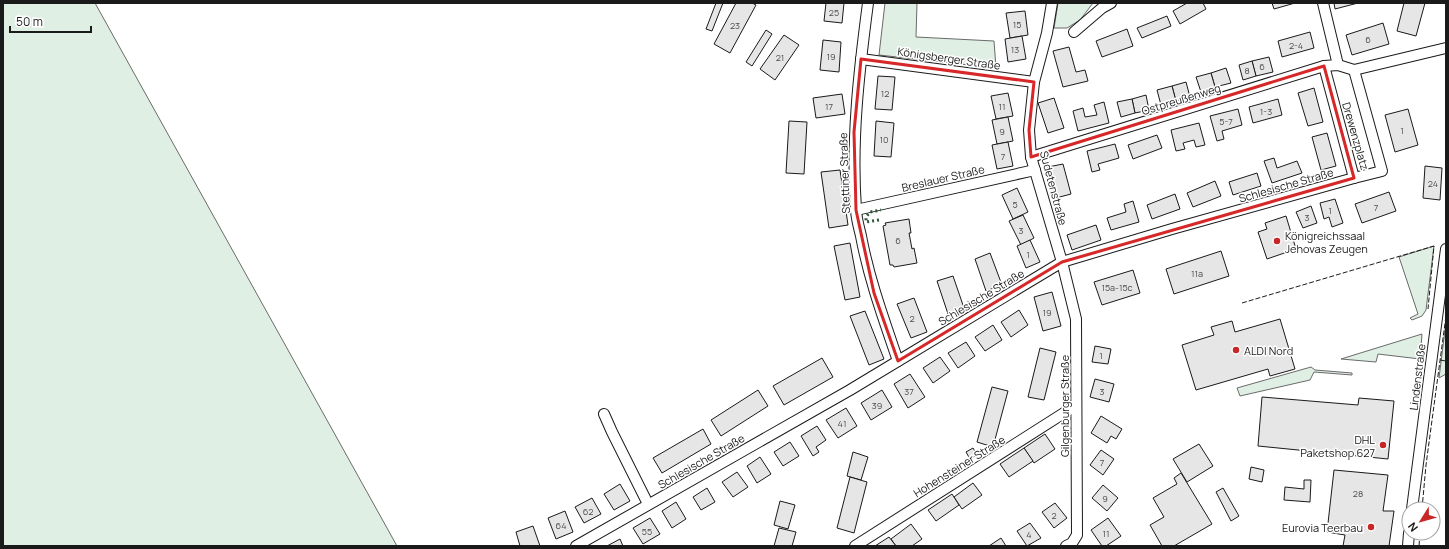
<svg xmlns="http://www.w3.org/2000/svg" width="1449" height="549" font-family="Manrope,sans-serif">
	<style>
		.green { fill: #e0efe3; stroke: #6a6a6a }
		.building { fill: #e6e6e6; stroke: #1a1a1a }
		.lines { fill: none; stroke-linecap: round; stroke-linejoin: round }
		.minor-casing { stroke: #1a1a1a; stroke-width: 12 }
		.minor { stroke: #fff; stroke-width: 10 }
		.hedge { stroke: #2b5a34; stroke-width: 3; stroke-dasharray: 2 3; stroke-linecap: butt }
		.fence { stroke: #1a1a1a; stroke-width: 1; stroke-dasharray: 5 2; stroke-linecap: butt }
		.marked { fill: none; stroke: #d62828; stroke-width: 3; stroke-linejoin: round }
		.poi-dot { fill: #c62828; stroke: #fff; stroke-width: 1.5 }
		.labels { text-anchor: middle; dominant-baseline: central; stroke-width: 3; stroke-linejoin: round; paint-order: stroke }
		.number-label { font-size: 9px; fill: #4d4d4d }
		.street-label { font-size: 11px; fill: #1a1a1a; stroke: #fff }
		.poi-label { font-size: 11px; fill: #1a1a1a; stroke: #fff; text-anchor: start }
	</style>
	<rect width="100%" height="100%" fill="#fff"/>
	<!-- green -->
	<g class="green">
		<path d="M3,3H95L397,546H3Z"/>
		<path d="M885,3H917L916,37L994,41L996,68L879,55Z"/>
		<path d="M1058,3H1093L1080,20L1067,28H1054Z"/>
		<path d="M1434,246L1426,310L1422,316L1412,320L1410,318L1418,314L1399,257Z"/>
		<path d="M1446,322V374L1439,378Z"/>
		<path d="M1422,334L1420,359L1378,354L1376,362L1341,359Z"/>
		<path d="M1311,367L1315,370L1352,373V375L1314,372L1310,380L1240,396L1237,388Z"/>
	</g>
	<!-- building -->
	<g class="building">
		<path d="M716,3H723L712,31L706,29Z"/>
		<path d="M736,3H752L756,5L730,53L714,44Z"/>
		<path d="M826,3H844L842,23L824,21Z"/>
		<path d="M1187,3H1203L1206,9L1180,24L1173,11Z"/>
		<path d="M1272,3H1295L1274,9Z"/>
		<path d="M1334,3H1358L1335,9Z"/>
		<path d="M1404,3H1425L1416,36L1397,31Z"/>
		<path d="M1025,11L1028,35L1010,38L1006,13Z"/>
		<path d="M1167,16L1171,26L1142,38L1137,28Z"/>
		<path d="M1383,23L1389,44L1352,55L1346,35Z"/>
		<path d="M1127,29L1133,46L1102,57L1096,41Z"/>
		<path d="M766,30L772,34L752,66L746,62Z"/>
		<path d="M1310,32L1314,48L1282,57L1278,41Z"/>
		<path d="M784,35L799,45L775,80L760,69Z"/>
		<path d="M1022,36L1026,59L1008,62L1005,39Z"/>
		<path d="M823,40L841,42L839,72L820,70Z"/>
		<path d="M1069,47L1076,72L1085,70L1088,81L1063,87L1053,51Z"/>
		<path d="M1269,57L1273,72L1256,76L1252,61Z"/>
		<path d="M1252,61L1256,76L1243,80L1239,65Z"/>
		<path d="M1226,68L1231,83L1215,87L1211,73Z"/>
		<path d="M1211,73L1215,87L1201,92L1196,77Z"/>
		<path d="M878,76L895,77L892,110L875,109Z"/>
		<path d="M1186,82L1190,97L1176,101L1172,86Z"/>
		<path d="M1172,86L1176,101L1161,105L1157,90Z"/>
		<path d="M1314,88L1323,122L1308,126L1298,93Z"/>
		<path d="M1008,93L1013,116L996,119L991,96Z"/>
		<path d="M842,94L845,114L816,118L813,98Z"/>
		<path d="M1146,95L1149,110L1135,113L1132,99Z"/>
		<path d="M1054,98L1064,128L1048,133L1038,103Z"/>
		<path d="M1132,99L1135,113L1121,117L1117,102Z"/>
		<path d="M1278,99L1282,115L1253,123L1249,107Z"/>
		<path d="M1104,102L1109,123L1078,131L1073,111L1083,108L1085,117L1097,115L1094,105Z"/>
		<path d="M1238,109L1242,125L1222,131L1224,139L1217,141L1210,116Z"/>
		<path d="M1408,109L1418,145L1395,152L1385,115Z"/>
		<path d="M1008,117L1013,141L997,144L992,120Z"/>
		<path d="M789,121L807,122L804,174L786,173Z"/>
		<path d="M876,121L894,123L891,157L874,156Z"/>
		<path d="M1199,123L1205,145L1196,147L1194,140L1183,143L1185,149L1176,151L1171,130Z"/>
		<path d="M1327,133L1336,166L1321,170L1312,137Z"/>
		<path d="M1157,135L1162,148L1133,159L1128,145Z"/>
		<path d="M1008,142L1013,166L997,169L992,145Z"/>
		<path d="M1115,144L1119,158L1098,164L1100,170L1092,172L1087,151Z"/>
		<path d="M1274,158L1277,168L1297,161L1302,173L1272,183L1264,161Z"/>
		<path d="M1063,164L1071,194L1056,198L1048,167Z"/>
		<path d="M1425,166L1442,168L1440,200L1423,198Z"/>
		<path d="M840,170L848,225L829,228L821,172Z"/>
		<path d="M1257,173L1261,186L1233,195L1229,182Z"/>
		<path d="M1215,181L1221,196L1193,207L1187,193Z"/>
		<path d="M1017,188L1028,212L1013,219L1002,195Z"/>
		<path d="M1389,192L1396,211L1362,223L1355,204Z"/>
		<path d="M1175,194L1180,209L1152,219L1147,205Z"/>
		<path d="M1335,199L1343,223L1332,227L1329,217L1324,219L1320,203Z"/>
		<path d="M1133,201L1139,222L1111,230L1107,218L1126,212L1124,204Z"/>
		<path d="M1311,206L1317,223L1303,228L1296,212Z"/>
		<path d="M1023,215L1034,238L1021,245L1009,221Z"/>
		<path d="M1286,216L1296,249L1267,259L1258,232L1267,229L1265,223Z"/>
		<path d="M909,219L911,233H909L912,249L914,248L917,263L894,267L893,265H890L883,226L886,225L885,223Z"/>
		<path d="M1096,225L1101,240L1072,250L1067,235Z"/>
		<path d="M1030,240L1040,262L1026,268L1017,246Z"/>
		<path d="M850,243L860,297L845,300L834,246Z"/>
		<path d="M1221,251L1229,276L1174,294L1166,269Z"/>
		<path d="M990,253L1002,285L986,291L975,259Z"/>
		<path d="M1133,270L1140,293L1102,305L1094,282Z"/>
		<path d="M953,276L964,308L948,314L937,281Z"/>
		<path d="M1052,292L1061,326L1043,331L1034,297Z"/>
		<path d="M914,298L927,332L911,338L897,304Z"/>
		<path d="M1019,310L1028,325L1011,337L1001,322Z"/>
		<path d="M865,311L884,359L869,365L850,316Z"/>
		<path d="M1280,319L1295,369L1270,376L1268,369L1196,390L1182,345L1214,335L1211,327L1232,321L1235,332Z"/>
		<path d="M993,325L1002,340L985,351L975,337Z"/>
		<path d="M966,342L975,356L958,368L948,353Z"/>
		<path d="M1095,346L1111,349L1108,364L1092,362Z"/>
		<path d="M1040,348L1056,352L1044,400L1028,397Z"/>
		<path d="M940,357L950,371L933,383L923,368Z"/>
		<path d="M822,358L833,377L784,405L773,386Z"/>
		<path d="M910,374L925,397L908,408L894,384Z"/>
		<path d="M1095,379L1114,384L1109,402L1090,397Z"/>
		<path d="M992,387L1008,391L993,447L977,442Z"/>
		<path d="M758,390L768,406L721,436L711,420Z"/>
		<path d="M882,390L892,407L871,420L861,403Z"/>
		<path d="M1262,397L1358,405L1359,398L1394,401L1388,459L1258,446Z"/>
		<path d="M846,408L857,426L838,438L826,420Z"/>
		<path d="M1101,416L1122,429L1116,439L1111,436L1107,443L1091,433Z"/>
		<path d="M817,426L826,440L816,447L819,452L813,456L801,436Z"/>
		<path d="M703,429L711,444L662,473L653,458Z"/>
		<path d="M1045,434L1055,449L1034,463L1024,448Z"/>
		<path d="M790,442L799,456L783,466L774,452Z"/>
		<path d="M1199,444L1213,466L1187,482L1173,459Z"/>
		<path d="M973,448L977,455L970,459L966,452Z"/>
		<path d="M1024,448L1033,461L1009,477L1000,464Z"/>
		<path d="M1101,450L1114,459L1103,475L1090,465Z"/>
		<path d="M853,452L868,457L861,480L847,476Z"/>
		<path d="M760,457L771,474L757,483L747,466Z"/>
		<path d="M1251,467L1264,470L1262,482L1249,479Z"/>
		<path d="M1334,470L1388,475L1383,511H1394L1389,546H1343L1345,535L1327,532Z"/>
		<path d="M737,472L748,487L733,497L722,482Z"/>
		<path d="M1181,473L1212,524L1174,546H1162L1150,525L1164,517L1153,498L1177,484L1174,478Z"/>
		<path d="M850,477L867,482L854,533L837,528Z"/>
		<path d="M1304,480H1311L1310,502L1284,500L1285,487L1304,489Z"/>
		<path d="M973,483L982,495L962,509L954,497Z"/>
		<path d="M620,484L630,501L614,510L604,494Z"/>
		<path d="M1103,485L1118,498L1107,511L1092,498Z"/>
		<path d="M707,488L715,502L701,510L693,497Z"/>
		<path d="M1223,488L1239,516L1231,521L1216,492Z"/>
		<path d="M952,494L959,505L936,521L928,510Z"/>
		<path d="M592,498L601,514L584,523L575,507Z"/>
		<path d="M780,501L795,505L788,529L774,525Z"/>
		<path d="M676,502L686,519L672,528L662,511Z"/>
		<path d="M1055,503L1067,518L1054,528L1042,512Z"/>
		<path d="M565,511L573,532L556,539L548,518Z"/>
		<path d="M650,518L660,534L643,544L633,528Z"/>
		<path d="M1108,518L1121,536L1106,546H1102L1091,530Z"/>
		<path d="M1030,523L1041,538L1027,546L1017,531Z"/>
		<path d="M911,524L922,539L912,546H896L891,539Z"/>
		<path d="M533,526L540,546H520L516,532Z"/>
		<path d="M779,528L796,532L792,546H774Z"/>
		<path d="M889,537L896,546H875Z"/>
		<path d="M1001,538L1006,546H989Z"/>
		<path d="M620,539L623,546H607Z"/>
	</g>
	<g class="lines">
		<!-- minor casing -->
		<g class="minor-casing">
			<g id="minor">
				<path d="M868,3C859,71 851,140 856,209C856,218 859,227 861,236C869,279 884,320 898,361"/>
				<path d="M1052,3L1047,33L1034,82L1029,130L1031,157L1062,262L1076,319L1077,535L1072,543L1066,546"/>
				<path d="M1323,3L1338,65"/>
				<path d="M1074,32L1102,8L1111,3"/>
				<path d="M861,59L1034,82"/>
				<path d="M1324,66L1354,178L1382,171L1354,70"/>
				<path d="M1031,157L1324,66L1338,65L1354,70L1446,48"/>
				<path d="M856,210L1035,170"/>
				<path d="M604,414L612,432L648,504"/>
				<path d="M1412,509L1446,249"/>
				<path d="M576,546L850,390L1062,262L1172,229L1354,178"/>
				<path d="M855,546L1075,406"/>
				<path d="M1408,546L1409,533"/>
			</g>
		</g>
		<!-- minor -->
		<use href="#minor" class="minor"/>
		<!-- hedge -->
		<path class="hedge" d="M879,220L866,222V217L870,212L881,210"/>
		<!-- fence -->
		<g class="fence">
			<path d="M1242,303L1434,246L1428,309"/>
			<path d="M1440,360L1446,361"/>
			<path d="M1422,509L1426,465L1446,316"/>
			<path d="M1419,546L1420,533"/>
		</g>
	</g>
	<!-- marked area -->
	<path class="marked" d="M861,59L1034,82L1029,130L1031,157L1324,66L1354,178L1062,262L898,361L874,293L856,210L854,132Z"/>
	<!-- markers -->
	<g class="poi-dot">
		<circle cx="1277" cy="241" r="4"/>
		<circle cx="1236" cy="350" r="4"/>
		<circle cx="1383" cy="445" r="4"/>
		<circle cx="1371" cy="527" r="4"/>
	</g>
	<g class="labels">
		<!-- number labels -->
		<g class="number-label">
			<text x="834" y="12">25</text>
			<text x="1017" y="24">15</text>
			<text x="735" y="25">23</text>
			<text x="1368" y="39">6</text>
			<text x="1296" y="45">2-4</text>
			<text x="1015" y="49">13</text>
			<text x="831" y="56">19</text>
			<text x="780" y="57">21</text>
			<text x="1262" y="66">6</text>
			<text x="1247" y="70">8</text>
			<text x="885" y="93">12</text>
			<text x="829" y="106">17</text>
			<text x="1002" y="106">11</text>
			<text x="1266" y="111">1-3</text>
			<text x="1226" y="121">5-7</text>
			<text x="1402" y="130">1</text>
			<text x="1002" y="131">9</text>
			<text x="884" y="139">10</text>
			<text x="1003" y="156">7</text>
			<text x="1433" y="183">24</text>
			<text x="1015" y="204">5</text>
			<text x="1376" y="207">7</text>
			<text x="1330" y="210">1</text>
			<text x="1307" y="217">3</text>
			<text x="1021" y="230">3</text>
			<text x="898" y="240">6</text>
			<text x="1028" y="254">1</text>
			<text x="1197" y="273">11a</text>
			<text x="1117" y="287">15a-15c</text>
			<text x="1047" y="312">19</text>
			<text x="912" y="318">2</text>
			<text x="1101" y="355">1</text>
			<text x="909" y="391">37</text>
			<text x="1102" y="391">3</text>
			<text x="877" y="405">39</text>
			<text x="842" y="423">41</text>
			<text x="1102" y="462">7</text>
			<text x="1358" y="493">28</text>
			<text x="1105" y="498">9</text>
			<text x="588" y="511">62</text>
			<text x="1054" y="515">2</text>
			<text x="561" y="525">64</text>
			<text x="647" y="531">55</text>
			<text x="1106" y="533">11</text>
			<text x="1029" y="534">4</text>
		</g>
		<!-- street labels -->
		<g class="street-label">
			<text transform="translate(949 58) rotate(8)">Königsberger Straße</text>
			<text transform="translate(1181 99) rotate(-17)">Ostpreußenweg</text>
			<text transform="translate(1356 136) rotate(74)">Drewenzplatz</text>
			<text transform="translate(844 173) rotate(-92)">Stettiner Straße</text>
			<text transform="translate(943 178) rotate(-13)">Breslauer Straße</text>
			<text transform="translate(1286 185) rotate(-16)">Schlesische Straße</text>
			<text transform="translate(1054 188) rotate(75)">Sudetenstraße</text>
			<text transform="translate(981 297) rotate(-31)">Schlesische Straße</text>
			<text transform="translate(1417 377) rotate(-83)">Lindenstraße</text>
			<text transform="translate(1064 406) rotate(-90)">Gilgenburger Straße</text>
			<text transform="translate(701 461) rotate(-30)">Schlesische Straße</text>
			<text transform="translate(959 466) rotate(-32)">Hohensteiner Straße</text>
		</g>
		<!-- poi labels -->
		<g class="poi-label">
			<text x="1285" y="235">Königreichssaal<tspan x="1285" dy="13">Jehovas Zeugen</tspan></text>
			<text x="1244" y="350">ALDI Nord</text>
			<text x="1375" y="439" text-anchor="end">DHL<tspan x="1375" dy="13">Paketshop 627</tspan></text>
			<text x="1363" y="527" text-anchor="end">Eurovia Teerbau</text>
		</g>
	</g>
	<!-- border -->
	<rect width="1449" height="549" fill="none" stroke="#1a1a1a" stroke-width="8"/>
	<!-- north arrow -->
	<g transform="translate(1421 521) rotate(233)"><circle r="19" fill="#ffffff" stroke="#a3a3a3"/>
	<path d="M0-3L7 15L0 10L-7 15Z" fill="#c62828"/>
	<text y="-6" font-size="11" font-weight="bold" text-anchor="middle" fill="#1a1a1a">N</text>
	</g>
	<!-- scale -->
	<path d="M10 26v6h81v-6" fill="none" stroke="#1a1a1a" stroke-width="2"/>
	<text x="16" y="26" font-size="12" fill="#1a1a1a" stroke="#ffffff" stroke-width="3" paint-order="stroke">50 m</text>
</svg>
